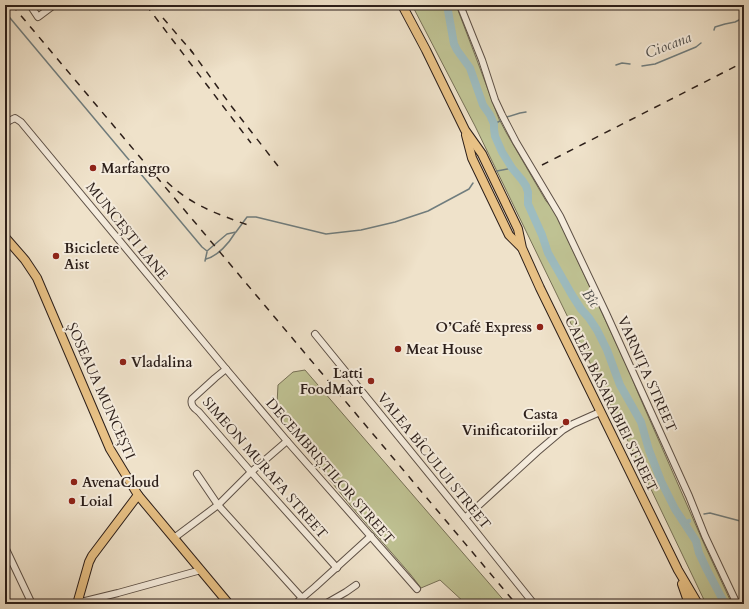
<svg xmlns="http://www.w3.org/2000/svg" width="749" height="609" font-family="Cardo,serif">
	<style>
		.green { fill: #bfc293; stroke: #767056 }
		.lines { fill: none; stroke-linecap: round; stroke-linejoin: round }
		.stream { stroke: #707d7e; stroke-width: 1.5 }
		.canal { stroke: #9dbcc0; stroke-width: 4.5 }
		.river { stroke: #9dbcc0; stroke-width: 8 }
		.minor-casing { stroke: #5d5046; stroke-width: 8 }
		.major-casing { stroke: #2c1f1a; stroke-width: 10 }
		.minor { stroke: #f5ecdd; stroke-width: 6 }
		.major { stroke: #e8c185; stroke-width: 8 }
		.rail { stroke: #2c1f1a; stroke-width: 1.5; stroke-dasharray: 7 7; stroke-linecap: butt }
		.poi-dot { fill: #8f2418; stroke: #f5ecdd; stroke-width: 1.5 }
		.labels { text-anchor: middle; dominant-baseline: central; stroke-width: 4; stroke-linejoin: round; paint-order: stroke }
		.poi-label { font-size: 14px; font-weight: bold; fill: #2c1f1a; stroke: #f5ecdd; text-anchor: start }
		.street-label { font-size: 14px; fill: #2c1f1a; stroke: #f5ecdd }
		.water-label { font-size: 15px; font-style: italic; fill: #4e4e4c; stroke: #f5ecdd }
	</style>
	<rect width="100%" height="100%" fill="#efe2ca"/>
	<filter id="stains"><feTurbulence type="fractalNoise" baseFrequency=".005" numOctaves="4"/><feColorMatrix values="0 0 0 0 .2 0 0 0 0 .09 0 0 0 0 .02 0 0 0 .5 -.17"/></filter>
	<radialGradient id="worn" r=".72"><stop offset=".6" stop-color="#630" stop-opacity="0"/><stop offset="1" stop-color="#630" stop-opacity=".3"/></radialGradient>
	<!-- green -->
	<g class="green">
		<path d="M412,5H456L475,55L499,119L507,134L546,201L554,210L630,373L638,393L705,546L732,604H706L626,437L475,126Z"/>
		<path d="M305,370L507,604H466L440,580L421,588L411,575L351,506L284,424L277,404L278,385L293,372Z"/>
	</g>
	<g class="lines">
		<!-- stream -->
		<g class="stream">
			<path d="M5,12L202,247L207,251L227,234L236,232L247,217H256L326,234L361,230L395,222L428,211L469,189L473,183"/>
			<path d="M714,30L715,27L725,24L735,22L741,19L744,20"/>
			<path d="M616,65L622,63L630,64"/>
			<path d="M642,66L655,64L696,47L701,43"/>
			<path d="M507,117L520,113L526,112"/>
			<path d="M494,124L500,121"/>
			<path d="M497,171L512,168"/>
			<path d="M206,259C218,256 229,243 235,233"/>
			<path d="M205,261L207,252"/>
			<path d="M704,514L710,513L744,522"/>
		</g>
		<!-- canal -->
		<path class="canal" d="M685,523L689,521"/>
		<!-- river -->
		<path class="river" d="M447,5L454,44L457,50L470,68L483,105L490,115L494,124V129L495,136L502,152L512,168L522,180L526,186L528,192V204L542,235L548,253L572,295L581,309L589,318L597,330L607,350L620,385L641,422L649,450L661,481L675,509L696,541L699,553L707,570L725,604"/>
		<!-- minor casing -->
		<g class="minor-casing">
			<g id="minor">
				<path d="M30,5L38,17L54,5"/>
				<path d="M460,5L482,60L495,100L502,115L516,142L560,216L606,313L689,496L705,536L737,604"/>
				<path d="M5,123L15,118L21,122L226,369L287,441L417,589"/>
				<path d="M315,334L465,518L534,604"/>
				<path d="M226,369L215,378L192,399C190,405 194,408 199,412L251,472L337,568"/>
				<path d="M197,474L218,505L302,598"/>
				<path d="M465,518L537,452L563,430L573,424L600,412"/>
				<path d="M174,538L218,505L251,472L287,441"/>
				<path d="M5,547L32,604"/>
				<path d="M77,603L118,593L201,570"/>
				<path d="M295,604L315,587L371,536"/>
				<path d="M325,604L346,592L356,585"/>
			</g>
		</g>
		<!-- major casing -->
		<g class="major-casing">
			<g id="major">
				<path d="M402,5L426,50L465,130L482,154L518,229L522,248L540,288L678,570L698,604"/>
				<path d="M466,135L472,158L509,235L521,247"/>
				<path d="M5,237L25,260L37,278L110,449L138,495L229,604"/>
				<path d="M682,584L689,604"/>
				<path d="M77,604L89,562L92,556L138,495"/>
			</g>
		</g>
		<!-- minor -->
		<use href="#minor" class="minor"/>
		<!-- major -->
		<use href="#major" class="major"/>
		<!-- rail -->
		<g class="rail">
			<path d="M12,5L516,604"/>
			<path d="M146,5L251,143"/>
			<path d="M163,18L193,53"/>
			<path d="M190,49L232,107L278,166"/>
			<path d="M542,165L744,62"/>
			<path d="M167,182C191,205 217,214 248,225"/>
		</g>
	</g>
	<!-- markers -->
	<g class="poi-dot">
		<circle cx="93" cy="168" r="4"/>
		<circle cx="56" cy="256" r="4"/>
		<circle cx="540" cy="327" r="4"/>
		<circle cx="398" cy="349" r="4"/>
		<circle cx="123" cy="362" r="4"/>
		<circle cx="371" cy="381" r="4"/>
		<circle cx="566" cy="422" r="4"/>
		<circle cx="74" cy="482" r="4"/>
		<circle cx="72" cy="501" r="4"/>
	</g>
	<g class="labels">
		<!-- poi labels -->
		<g class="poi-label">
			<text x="101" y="168">Marfangro</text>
			<text x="64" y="248">Biciclete<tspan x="64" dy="16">Aist</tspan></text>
			<text x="532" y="327" text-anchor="end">O’Café Express</text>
			<text x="406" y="349">Meat House</text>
			<text x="131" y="362">Vladalina</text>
			<text x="363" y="373" text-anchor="end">Latti<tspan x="363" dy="16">FoodMart</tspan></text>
			<text x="558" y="414" text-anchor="end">Casta<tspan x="558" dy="16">Vinificatoriilor</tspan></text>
			<text x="82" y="482">AvenaCloud</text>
			<text x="80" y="501">Loial</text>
		</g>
		<!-- street labels -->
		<g class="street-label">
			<text transform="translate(127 231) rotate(51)">MUNCEȘTI LANE</text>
			<text transform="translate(647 374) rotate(66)">VARNIȚA STREET</text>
			<text transform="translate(101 391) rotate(66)">ȘOSEAUA MUNCEȘTI</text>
			<text transform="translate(611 404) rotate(64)">CALEA BASARABIEI STREET</text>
			<text transform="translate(434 461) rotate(51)">VALEA BÎCULUI STREET</text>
			<text transform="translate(265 468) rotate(49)">SIMEON MURAFA STREET</text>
			<text transform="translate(330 471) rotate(49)">DECEMBRIȘTILOR STREET</text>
		</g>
		<!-- water labels -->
		<g class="water-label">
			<text transform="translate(668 45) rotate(-21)">Ciocana</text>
			<text transform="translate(591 298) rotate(55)">Bîc</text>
		</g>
	</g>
	<!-- margin -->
	<rect width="749" height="609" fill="none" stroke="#efe2ca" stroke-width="20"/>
	<rect x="6" y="6" width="737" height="597" fill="none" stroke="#2c1f1a" stroke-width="2"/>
	<rect x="10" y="10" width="729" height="589" fill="none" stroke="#2c1f1a"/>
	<rect width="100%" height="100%" filter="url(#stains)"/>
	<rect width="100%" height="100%" fill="url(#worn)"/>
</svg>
